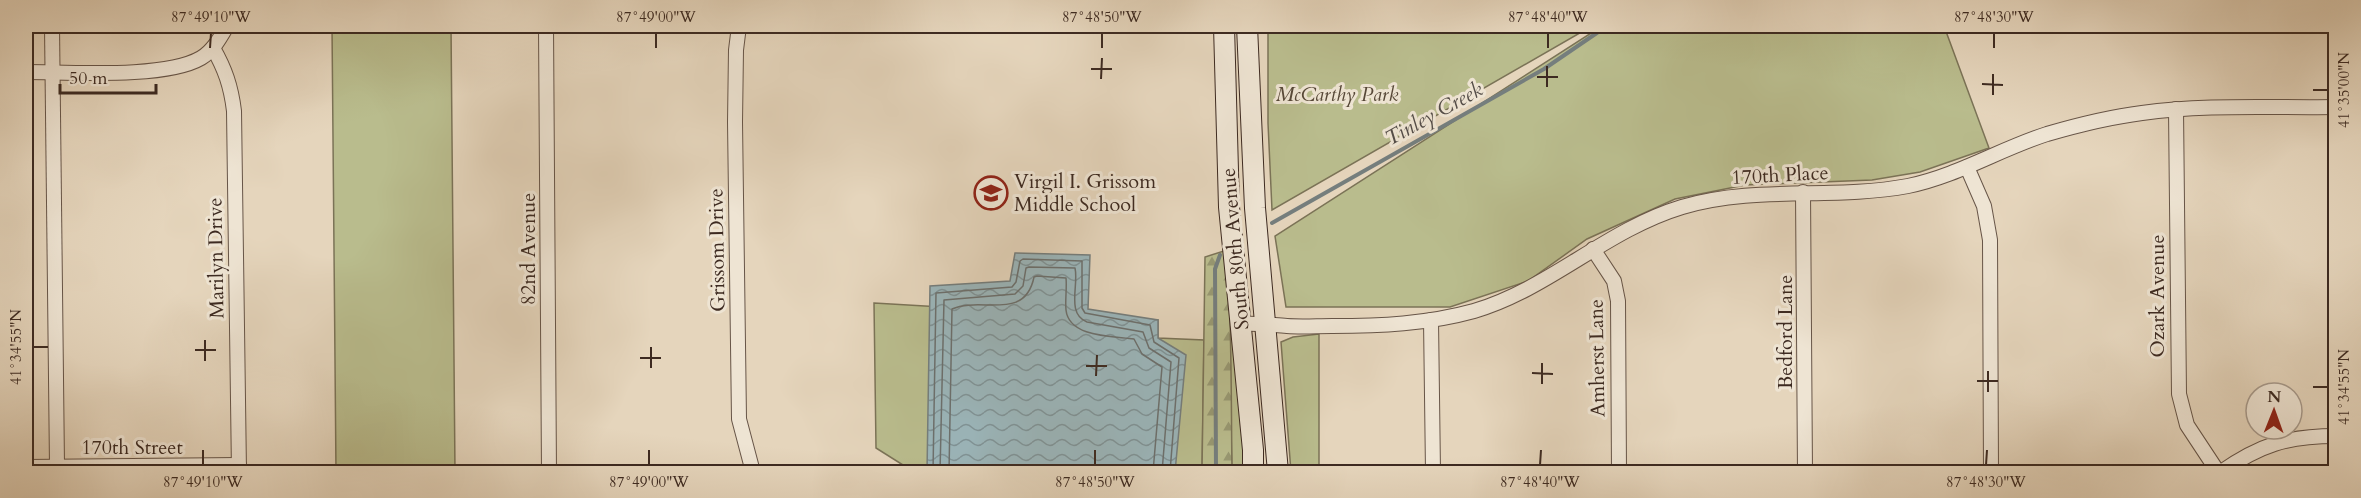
<svg xmlns="http://www.w3.org/2000/svg" width="2361" height="498" font-family="Cardo,serif">
	<style>
		.green { fill: #b9bc8d; stroke: #7b7357; stroke-width: 1.5 }
		.forest { fill: url(#forest-firs); stroke: #7b7357; stroke-width: 1.5 }
		.water { fill: url(#water-waves); stroke: #757e7d; stroke-width: 1.5 }
		.lines { fill: none; stroke-linecap: round; stroke-linejoin: round }
		.shore { stroke: #6c706e; stroke-width: 1.5 }
		.stream { stroke: #757e7d; stroke-width: 4 }
		.street-casing { stroke: #675548; stroke-width: 16 }
		.secondary-casing { stroke: #3d2a21; stroke-width: 22 }
		.street { stroke: #eee4d3; stroke-width: 14 }
		.secondary { stroke: #eee4d3; stroke-width: 20 }
		.ticks { fill: none; stroke: #3d2a21; stroke-width: 2 }
		.labels { text-anchor: middle; dominant-baseline: central; stroke-width: 6; stroke-linejoin: round; paint-order: stroke }
		.park-label { font-size: 20px; font-style: italic; fill: #564737; stroke: #eee4d3 }
		.street-label { font-size: 20px; fill: #3d2a21; stroke: #eee4d3 }
		.poi-label { font-size: 20px; fill: #3d2a21; stroke: #eee4d3; text-anchor: start }
		.water-label { font-size: 21px; font-style: italic; fill: #544d48; stroke: #eee4d3 }
		.neatline { fill: none; stroke: #3d2a21; stroke-width: 2 }
		.ticks-label { font-size: 15px; text-anchor: middle; fill: #3d2a21 }
	</style>
	<defs>
		<pattern id="forest-firs" width="22" height="20" patternUnits="userSpaceOnUse" patternTransform="scale(1.5)"><rect width="22" height="20" fill="#b9bc8d"/><path d="M5 1l3.5 6h-7zM16 11l3.5 6h-7z" fill="#989973"/></pattern>
		<pattern id="water-waves" width="16" height="10" patternUnits="userSpaceOnUse" patternTransform="scale(1.5)"><rect width="16" height="10" fill="#9bb6bb"/><path d="M0 5q4-4 8 0t8 0" fill="none" stroke="#809498"/></pattern>
	</defs>
	<rect width="100%" height="100%" fill="#e5d5bc"/>
	<filter id="stains"><feTurbulence type="fractalNoise" baseFrequency=".00333" numOctaves="4"/><feColorMatrix values="0 0 0 0 .2 0 0 0 0 .09 0 0 0 0 .02 0 0 0 .5 -.17"/></filter>
	<radialGradient id="worn" r=".72"><stop offset=".6" stop-color="#630" stop-opacity="0"/><stop offset="1" stop-color="#630" stop-opacity=".3"/></radialGradient>
	<!-- green -->
	<g class="green">
		<path d="M332,26H451L455,472H336Z"/>
		<path d="M1268,26H1592L1272,210L1268,123Z"/>
		<path d="M1602,26H1944L1989,148L1920,172L1872,180L1745,185L1675,199L1587,239L1528,281L1450,307H1286L1275,236Z"/>
		<path d="M874,303L1158,320V338L1204,340L1202,472H914L876,448Z"/>
		<path d="M1232,317L1249,472H1232L1229,343Z"/>
		<path d="M1319,334V472H1291L1281,342L1293,337Z"/>
	</g>
	<!-- forest -->
	<path class="forest" d="M1227,250C1232,324 1231,398 1232,472H1202L1205,257Z"/>
	<!-- water -->
	<path class="water" d="M1015,253L1090,255L1088,309L1158,320V338L1186,355L1175,472H927L930,286L1010,281Z"/>
	<g class="lines">
		<!-- shore -->
		<g class="shore">
			<path d="M933,472L936,293L1012,287L1016,282L1020,261L1023,259L1082,261V308L1085,313L1150,325L1154,342L1179,358L1170,472"/>
			<path d="M940,472L944,300L1015,294L1023,286L1026,268L1029,267L1075,268C1079,285 1066,314 1087,322L1143,332L1149,348L1171,362L1162,472"/>
			<path d="M949,472L952,309C981,296 1025,322 1034,277L1037,276L1066,278C1067,288 1065,300 1066,310C1069,338 1114,336 1134,339L1142,354L1162,367L1153,472"/>
		</g>
		<!-- stream -->
		<g class="stream">
			<path d="M1272,223L1544,69L1607,26"/>
			<path d="M1216,472L1215,269L1220,255"/>
		</g>
		<!-- street casing -->
		<g class="street-casing">
			<g id="street">
				<path d="M52,26L57,466"/>
				<path d="M546,26L549,472"/>
				<path d="M739,26L736,50L735,122L739,419L753,472"/>
				<path d="M213,48C225,69 231,86 234,111L239,472"/>
				<path d="M26,72C69,72 165,79 201,58C213,51 220,38 227,26"/>
				<path d="M2176,109L2179,394L2187,425L2218,472"/>
				<path d="M1967,167L1984,206L1990,240L1991,472"/>
				<path d="M1803,192L1805,472"/>
				<path d="M1593,249L1614,281L1618,301L1619,472"/>
				<path d="M1431,320L1433,472"/>
				<path d="M1241,324C1257,323 1271,325 1287,326C1302,327 1317,326 1332,326C1380,326 1427,324 1474,311C1549,289 1606,230 1682,207C1756,185 1833,200 1908,186C1957,176 2000,149 2047,134C2078,125 2110,117 2142,113C2205,104 2271,108 2336,107"/>
				<path d="M26,467L239,465"/>
				<path d="M2221,472C2260,445 2287,436 2336,436"/>
			</g>
		</g>
		<!-- secondary casing -->
		<g class="secondary-casing">
			<g id="secondary">
				<path d="M1224,26L1229,207L1253,450V472"/>
				<path d="M1247,26L1255,208L1278,472"/>
			</g>
		</g>
		<!-- street -->
		<use href="#street" class="street"/>
		<!-- secondary -->
		<use href="#secondary" class="secondary"/>
	</g>
	<!-- ticks -->
	<path class="ticks" d="M210,48L211,33M656,48V33M1102,48V33M1548,48V33M1994,48V33M1091,69H1112M1537,77H1558M1101,79L1102,58M1982,84L2003,85M1547,87V66M2313,90H2328M1993,95V74M33,347H48M195,350H216M640,358H661M205,361V340M1086,366H1107M651,368V347M1532,373L1553,374M1096,376L1097,355M1977,381H1998M1542,384V363M2313,387H2328M1988,392V371M203,465V450M649,465V450M1095,465V450M1540,465L1541,450M1986,465L1987,450"/>
	<!-- icons -->
	<defs>
		<g id="school-ring" transform="scale(1.725)"><circle r="9.5" fill="#eee4d3" stroke="#8f2418" stroke-width="1.5"/><path d="M0-5L7-2L0 1L-7-2ZM-4 1L0 2.5L4 1V4Q0 6-4 4Z" fill="#8f2418"/></g>
	</defs>
	<g fill-rule="evenodd">
		<use href="#school-ring" x="991" y="193"/>
	</g>
	<g class="labels">
		<!-- park labels -->
		<g class="park-label">
			<text x="1337" y="94">McCarthy Park</text>
		</g>
		<!-- street labels -->
		<g class="street-label">
			<text transform="translate(1780 175) rotate(-3)">170th Place</text>
			<text transform="translate(528 249) rotate(-90)">82nd Avenue</text>
			<text transform="translate(1235 249) rotate(-95)">South 80th Avenue</text>
			<text transform="translate(717 250) rotate(-91)">Grissom Drive</text>
			<text transform="translate(216 258) rotate(-91)">Marilyn Drive</text>
			<text transform="translate(2157 296) rotate(-90)">Ozark Avenue</text>
			<text transform="translate(1785 332) rotate(-90)">Bedford Lane</text>
			<text transform="translate(1597 358) rotate(-91)">Amherst Lane</text>
			<text x="132" y="447">170th Street</text>
		</g>
		<!-- poi labels -->
		<g class="poi-label">
			<text x="1014" y="181">Virgil I. Grissom<tspan x="1014" dy="23">Middle School</tspan></text>
		</g>
		<!-- water labels -->
		<g class="water-label">
			<text transform="translate(1434 114) rotate(-29)">Tinley Creek</text>
		</g>
	</g>
	<!-- margin -->
	<rect width="2361" height="498" fill="none" stroke="#e5d5bc" stroke-width="66"/>
	<!-- north arrow -->
	<g transform="translate(2274 411) rotate(1)"><circle r="28" fill="#eee4d3" stroke="#a79a8c" stroke-width="1.5"/>
	<path d="M0-4.5L10 22L0 15L-10 22Z" fill="#8f2418"/>
	<text y="-9" font-size="16" font-weight="bold" text-anchor="middle" fill="#3d2a21">N</text>
	</g>
	<!-- scale -->
	<path d="M60 84v9h96v-9" fill="none" stroke="#3d2a21" stroke-width="3"/>
	<text x="69" y="84" font-size="18" fill="#3d2a21" stroke="#eee4d3" stroke-width="4.5" paint-order="stroke">50 m</text>
	<rect x="33" y="33" width="2295" height="432" class="neatline"/>
	<g class="ticks-label">
		<text x="211" y="22">87°49'10"W</text>
		<text x="656" y="22">87°49'00"W</text>
		<text x="1102" y="22">87°48'50"W</text>
		<text x="1548" y="22">87°48'40"W</text>
		<text x="1994" y="22">87°48'30"W</text>
		<text transform="translate(2344 90) rotate(-90)" y="5">41°35'00"N</text>
		<text transform="translate(16 347) rotate(-90)" y="5">41°34'55"N</text>
		<text transform="translate(2344 387) rotate(-90)" y="5">41°34'55"N</text>
		<text x="203" y="487">87°49'10"W</text>
		<text x="649" y="487">87°49'00"W</text>
		<text x="1095" y="487">87°48'50"W</text>
		<text x="1540" y="487">87°48'40"W</text>
		<text x="1986" y="487">87°48'30"W</text>
	</g>
	<rect width="100%" height="100%" filter="url(#stains)"/>
	<rect width="100%" height="100%" fill="url(#worn)"/>
</svg>
